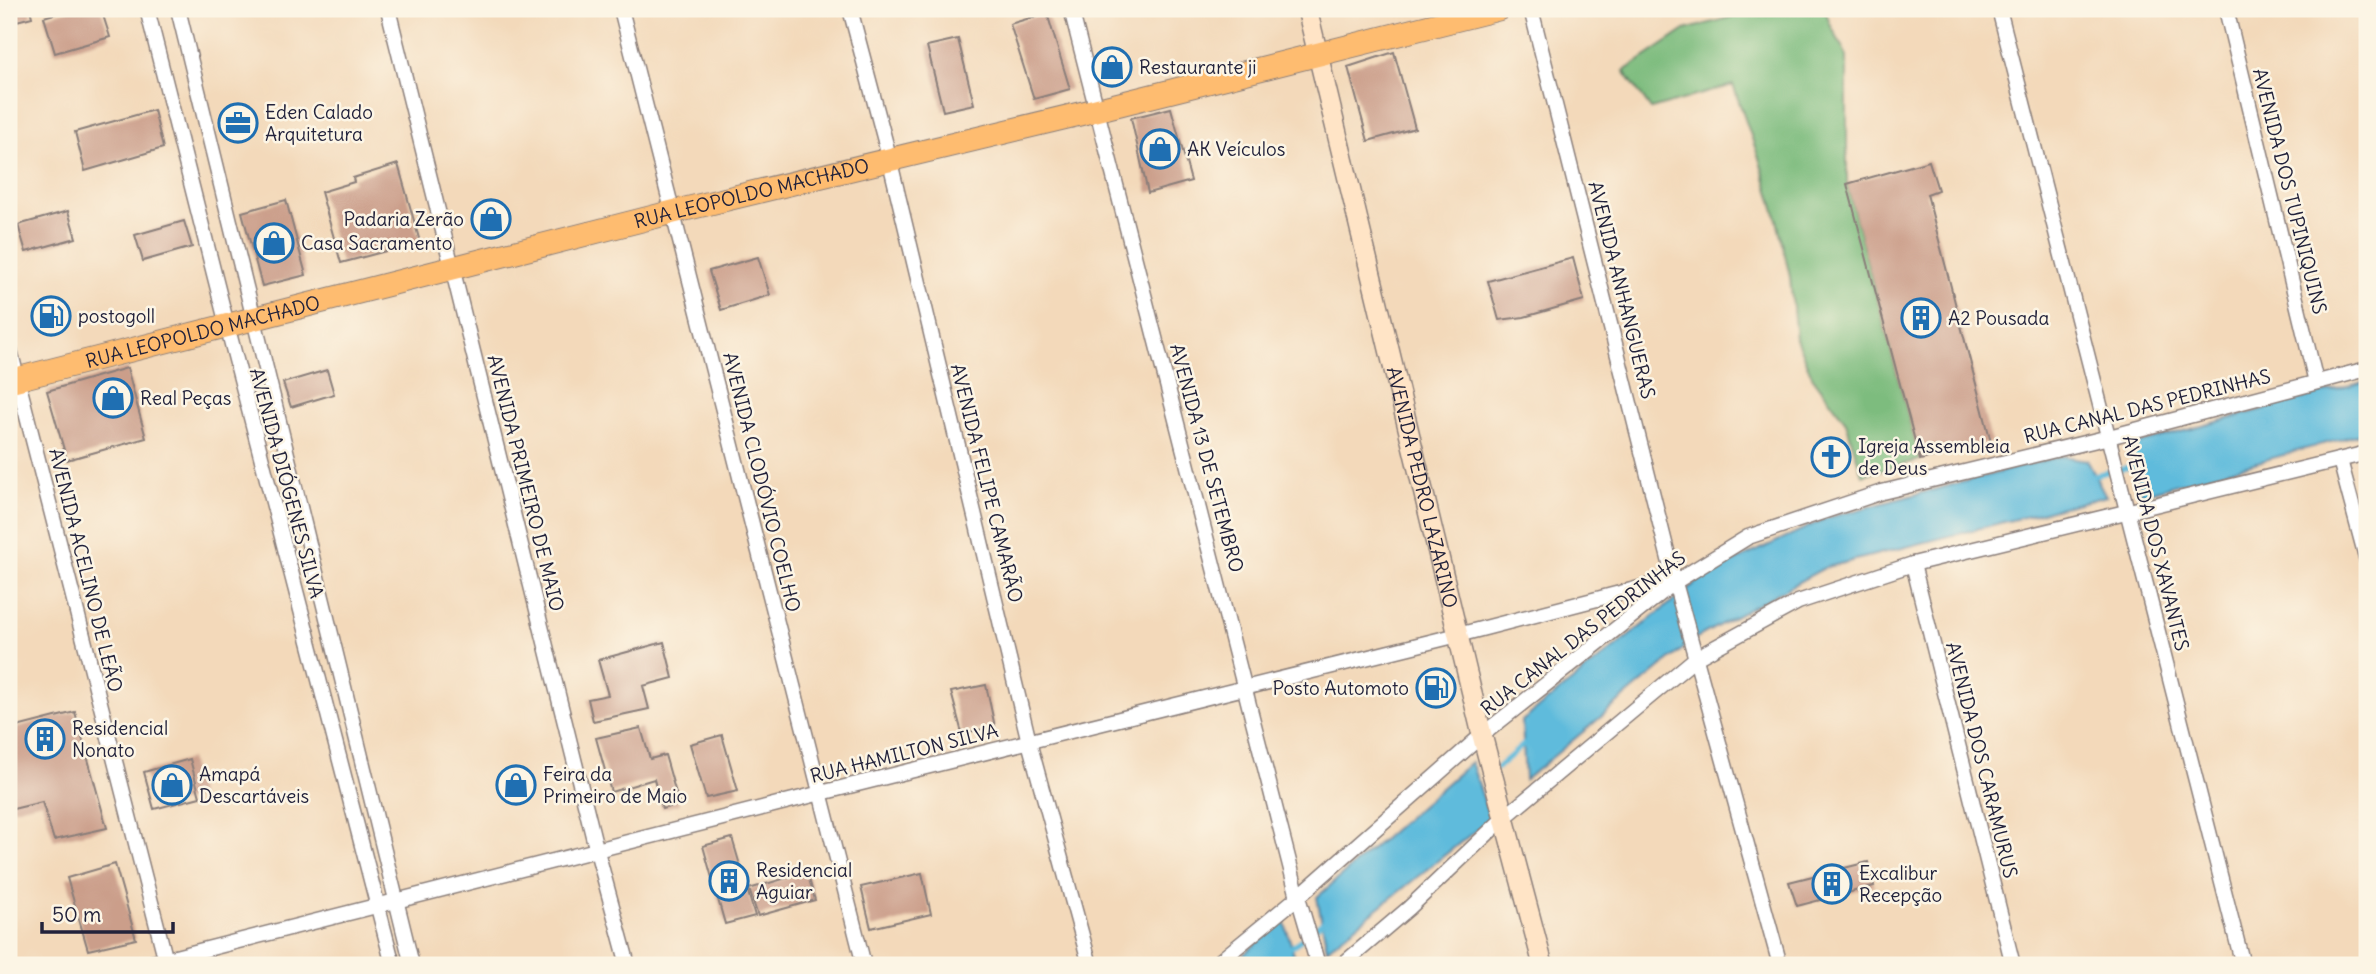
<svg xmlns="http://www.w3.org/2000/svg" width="2376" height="974" font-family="Delius,sans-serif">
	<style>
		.forest { fill: #7dbc7e; stroke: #506f5c; stroke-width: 2 }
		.water { fill: #5ebbdc; stroke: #406e8c; stroke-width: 2 }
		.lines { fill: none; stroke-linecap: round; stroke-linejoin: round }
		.stream { stroke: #5ebbdc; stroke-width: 5 }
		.building { fill: #cb9e8a }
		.street-casing { stroke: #8a7e7a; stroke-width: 17 }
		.secondary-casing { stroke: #8a7e7a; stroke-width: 22 }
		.primary-casing { stroke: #8a7e7a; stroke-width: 25 }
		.street { stroke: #fff; stroke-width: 14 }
		.secondary { stroke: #ffe4c6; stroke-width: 19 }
		.primary { stroke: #febc70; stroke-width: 23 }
		.labels { text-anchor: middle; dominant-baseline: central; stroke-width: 5; stroke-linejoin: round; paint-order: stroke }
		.poi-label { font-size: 19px; fill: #22223b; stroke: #fcf5e5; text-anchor: start }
		.street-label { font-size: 19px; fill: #22223b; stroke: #fcf5e5 }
	</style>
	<rect width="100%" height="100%" fill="#fcf5e5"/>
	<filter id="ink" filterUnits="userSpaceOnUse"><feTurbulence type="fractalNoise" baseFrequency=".0143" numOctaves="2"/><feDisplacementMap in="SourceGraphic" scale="14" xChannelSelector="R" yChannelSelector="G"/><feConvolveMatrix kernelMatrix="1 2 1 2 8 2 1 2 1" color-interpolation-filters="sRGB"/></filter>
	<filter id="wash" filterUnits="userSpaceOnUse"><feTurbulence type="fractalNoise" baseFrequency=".00686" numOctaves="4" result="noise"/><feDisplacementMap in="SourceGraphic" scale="28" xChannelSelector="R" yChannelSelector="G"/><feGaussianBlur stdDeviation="1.57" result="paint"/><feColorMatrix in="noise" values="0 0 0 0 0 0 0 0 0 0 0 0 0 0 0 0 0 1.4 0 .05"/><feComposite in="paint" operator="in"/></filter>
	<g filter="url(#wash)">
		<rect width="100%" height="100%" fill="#f3d9ba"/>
		<!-- forest -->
		<path class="forest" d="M1760,9H1825L1830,24L1847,56V184L1920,460L1862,475L1846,422L1812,376L1796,339L1790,277L1775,211L1761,164L1733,85L1651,109L1624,71L1685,30Z"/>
		<!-- water -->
		<g class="water">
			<path d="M2367,381V432L2142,494L2129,446Z"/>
			<path d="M2061,456L2087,460L2106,496L1824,568L1696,638L1525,780L1522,721L1707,574L1827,518Z"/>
			<path d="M1471,762L1490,819L1327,949L1317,897Z"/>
			<path d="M1284,920L1297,965H1231Z"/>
		</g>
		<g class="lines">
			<!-- stream -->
			<g class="stream">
				<path d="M2090,476L2138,465"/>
				<path d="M1497,768L1529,740"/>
				<path d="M1288,950L1327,918"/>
			</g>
		</g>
		<g id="blocks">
			<!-- building -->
			<g class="building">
				<path d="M9,9H30L32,17L9,23Z"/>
				<path d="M71,9H101L110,37L55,53L44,17Z"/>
				<path d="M1047,13L1070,89L1034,99L1010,24Z"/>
				<path d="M958,39L974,104L943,111L927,46Z"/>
				<path d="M1394,52L1415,128L1368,141L1348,67Z"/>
				<path d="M1171,108L1191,181L1148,193L1131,118Z"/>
				<path d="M154,110L163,148L85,171L75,132Z"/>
				<path d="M1929,161L1938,190L1927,194L1991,442L1920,460L1847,184Z"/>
				<path d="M398,164L420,242L341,263L321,192L354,182L353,178Z"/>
				<path d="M286,200L306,275L262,286L242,212Z"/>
				<path d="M68,211L76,238L26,252L18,225Z"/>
				<path d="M184,221L192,247L143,261L135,235Z"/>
				<path d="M758,257L770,295L721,310L709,271Z"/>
				<path d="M1573,258L1584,300L1524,317L1499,320L1488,281Z"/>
				<path d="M127,368L146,438L67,460L47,391Z"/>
				<path d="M327,370L334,394L291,407L283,383Z"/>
				<path d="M664,642L673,678L643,686L649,709L593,721L588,699L608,695L598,660Z"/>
				<path d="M986,685L995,727L962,733L951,692Z"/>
				<path d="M75,712L107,828L54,840L42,802L9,810V729Z"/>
				<path d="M641,728L650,759L665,755L679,804L662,809L654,779L611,792L596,738Z"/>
				<path d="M722,735L738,791L706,798L690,744Z"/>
				<path d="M190,759L200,797L154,809L144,772Z"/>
				<path d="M732,838L755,916L725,924L703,846Z"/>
				<path d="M1868,862L1874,886L1797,906L1789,882Z"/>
				<path d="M115,864L136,939L88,950L67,878Z"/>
				<path d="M807,872L815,900L758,916L749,889Z"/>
				<path d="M922,873L931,914L871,928L861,887Z"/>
			</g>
		</g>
	</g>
	<g filter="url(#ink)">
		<use href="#blocks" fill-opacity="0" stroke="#8a7e7a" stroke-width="2"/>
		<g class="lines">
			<!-- street casing -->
			<g class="street-casing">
				<g id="street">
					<path d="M147,9L227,325L393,965"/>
					<path d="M178,9L412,965"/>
					<path d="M388,9L594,840L628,965"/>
					<path d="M621,9L864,965"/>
					<path d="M850,9L885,141L1029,742L1090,965"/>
					<path d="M1071,9L1298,897L1318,965"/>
					<path d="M1531,9L1674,579L1780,965"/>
					<path d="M1999,9L2243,965"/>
					<path d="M2226,9L2316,382"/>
					<path d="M9,346L167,965"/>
					<path d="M2340,460L2367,561"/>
					<path d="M1913,564L2013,965"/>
					<path d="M144,965L821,793L1458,635L1674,579"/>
					<path d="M1215,965L1298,897L1482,735L1675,582L1748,537L1882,492L2109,437L2367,369"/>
					<path d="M1342,965L1409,908L1505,817L1696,658L1798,602L1913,564L2367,453"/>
				</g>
			</g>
			<!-- secondary casing -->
			<g class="secondary-casing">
				<g id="secondary">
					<path id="s1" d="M1307,9L1482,735L1543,965"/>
				</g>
			</g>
			<!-- primary casing -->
			<g class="primary-casing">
				<g id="primary">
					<path id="s2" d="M9,381L673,212L1096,110L1498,9"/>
				</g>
			</g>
			<!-- street -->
			<use href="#street" class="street"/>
			<!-- secondary -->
			<use href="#secondary" class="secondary"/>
			<!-- primary -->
			<use href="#primary" class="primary"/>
		</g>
	</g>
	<!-- icons -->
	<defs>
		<g id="shop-ring" transform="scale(2.0125)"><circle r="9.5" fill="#fcf5e5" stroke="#1f6fb2" stroke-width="1.5"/><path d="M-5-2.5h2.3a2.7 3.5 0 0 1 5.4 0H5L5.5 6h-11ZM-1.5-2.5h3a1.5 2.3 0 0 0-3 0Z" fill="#1f6fb2"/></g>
		<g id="office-ring" transform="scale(2.0125)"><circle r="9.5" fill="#fcf5e5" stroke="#1f6fb2" stroke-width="1.5"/><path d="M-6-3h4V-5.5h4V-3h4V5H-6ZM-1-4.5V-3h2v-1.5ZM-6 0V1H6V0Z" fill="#1f6fb2"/></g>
		<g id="fuel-ring" transform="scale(2.0125)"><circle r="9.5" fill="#fcf5e5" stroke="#1f6fb2" stroke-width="1.5"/><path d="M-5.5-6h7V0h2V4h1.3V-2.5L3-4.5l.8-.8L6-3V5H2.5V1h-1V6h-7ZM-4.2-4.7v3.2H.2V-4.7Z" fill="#1f6fb2"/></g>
		<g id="building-ring" transform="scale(2.0125)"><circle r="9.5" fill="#fcf5e5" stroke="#1f6fb2" stroke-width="1.5"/><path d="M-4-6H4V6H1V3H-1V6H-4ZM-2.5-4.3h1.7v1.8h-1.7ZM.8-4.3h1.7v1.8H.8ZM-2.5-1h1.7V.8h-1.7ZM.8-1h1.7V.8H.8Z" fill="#1f6fb2"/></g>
		<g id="church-ring" transform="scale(2.0125)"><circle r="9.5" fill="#fcf5e5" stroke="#1f6fb2" stroke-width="1.5"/><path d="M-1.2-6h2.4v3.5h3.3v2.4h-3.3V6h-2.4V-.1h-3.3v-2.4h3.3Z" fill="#1f6fb2"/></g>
	</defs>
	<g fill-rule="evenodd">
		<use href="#shop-ring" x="1112" y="67"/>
		<use href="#office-ring" x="238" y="123"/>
		<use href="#shop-ring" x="1160" y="149"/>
		<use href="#shop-ring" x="491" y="219"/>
		<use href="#shop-ring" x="274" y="243"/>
		<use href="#fuel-ring" x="51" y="316"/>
		<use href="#building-ring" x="1921" y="318"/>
		<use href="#shop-ring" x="113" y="398"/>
		<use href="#church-ring" x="1831" y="457"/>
		<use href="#fuel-ring" x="1436" y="688"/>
		<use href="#building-ring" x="45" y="739"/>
		<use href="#shop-ring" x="172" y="785"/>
		<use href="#shop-ring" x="516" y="785"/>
		<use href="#building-ring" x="729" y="881"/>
		<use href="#building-ring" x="1832" y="884"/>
	</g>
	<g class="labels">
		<!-- poi labels -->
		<g class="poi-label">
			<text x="1139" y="67">Restaurante ji</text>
			<text x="265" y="112">Eden Calado<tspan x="265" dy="22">Arquitetura</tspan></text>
			<text x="1187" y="149">AK Veículos</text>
			<text x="464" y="219" text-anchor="end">Padaria Zerão</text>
			<text x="301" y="243">Casa Sacramento</text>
			<text x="78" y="316">postogoll</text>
			<text x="1948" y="318">A2 Pousada</text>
			<text x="140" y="398">Real Peças</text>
			<text x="1858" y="446">Igreja Assembleia<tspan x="1858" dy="22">de Deus</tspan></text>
			<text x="1409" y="688" text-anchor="end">Posto Automoto</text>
			<text x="72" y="728">Residencial<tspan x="72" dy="22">Nonato</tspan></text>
			<text x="199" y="774">Amapá<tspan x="199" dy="22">Descartáveis</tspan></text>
			<text x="543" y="774">Feira da<tspan x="543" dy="22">Primeiro de Maio</tspan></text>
			<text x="756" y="870">Residencial<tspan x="756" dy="22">Aguiar</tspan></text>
			<text x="1859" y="873">Excalibur<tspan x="1859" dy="22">Recepção</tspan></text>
		</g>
		<!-- street labels -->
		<g class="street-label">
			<text transform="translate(2290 191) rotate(76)">AVENIDA DOS TUPINIQUINS</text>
			<text stroke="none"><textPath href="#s2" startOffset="766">RUA LEOPOLDO MACHADO</textPath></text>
			<text transform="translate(1622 290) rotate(76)">AVENIDA ANHANGUERAS</text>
			<text stroke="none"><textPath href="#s2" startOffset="200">RUA LEOPOLDO MACHADO</textPath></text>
			<text transform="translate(2147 406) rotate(-14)">RUA CANAL DAS PEDRINHAS</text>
			<text transform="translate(1207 458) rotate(75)">AVENIDA 13 DE SETEMBRO</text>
			<text transform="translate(762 482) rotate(76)">AVENIDA CLODÓVIO COELHO</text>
			<text transform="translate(287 483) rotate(75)">AVENIDA DIÓGENES SILVA</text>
			<text transform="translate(526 483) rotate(76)">AVENIDA PRIMEIRO DE MAIO</text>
			<text transform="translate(987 483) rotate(76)">AVENIDA FELIPE CAMARÃO</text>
			<text stroke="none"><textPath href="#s1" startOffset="492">AVENIDA PEDRO LAZARINO</textPath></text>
			<text transform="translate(2156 543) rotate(76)">AVENIDA DOS XAVANTES</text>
			<text transform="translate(86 570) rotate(76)">AVENIDA ACELINO DE LEÃO</text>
			<text transform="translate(1583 633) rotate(-38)">RUA CANAL DAS PEDRINHAS</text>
			<text transform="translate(904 753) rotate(-14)">RUA HAMILTON SILVA</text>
			<text transform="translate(1982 760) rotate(76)">AVENIDA DOS CARAMURUS</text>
		</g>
	</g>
	<!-- margin -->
	<rect width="2376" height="974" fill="none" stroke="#fcf5e5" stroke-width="35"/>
	<!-- scale -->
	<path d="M42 922v10h131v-10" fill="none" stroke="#22223b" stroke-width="3.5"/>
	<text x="52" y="922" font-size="21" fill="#22223b" stroke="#fcf5e5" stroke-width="5" paint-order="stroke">50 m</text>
</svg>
